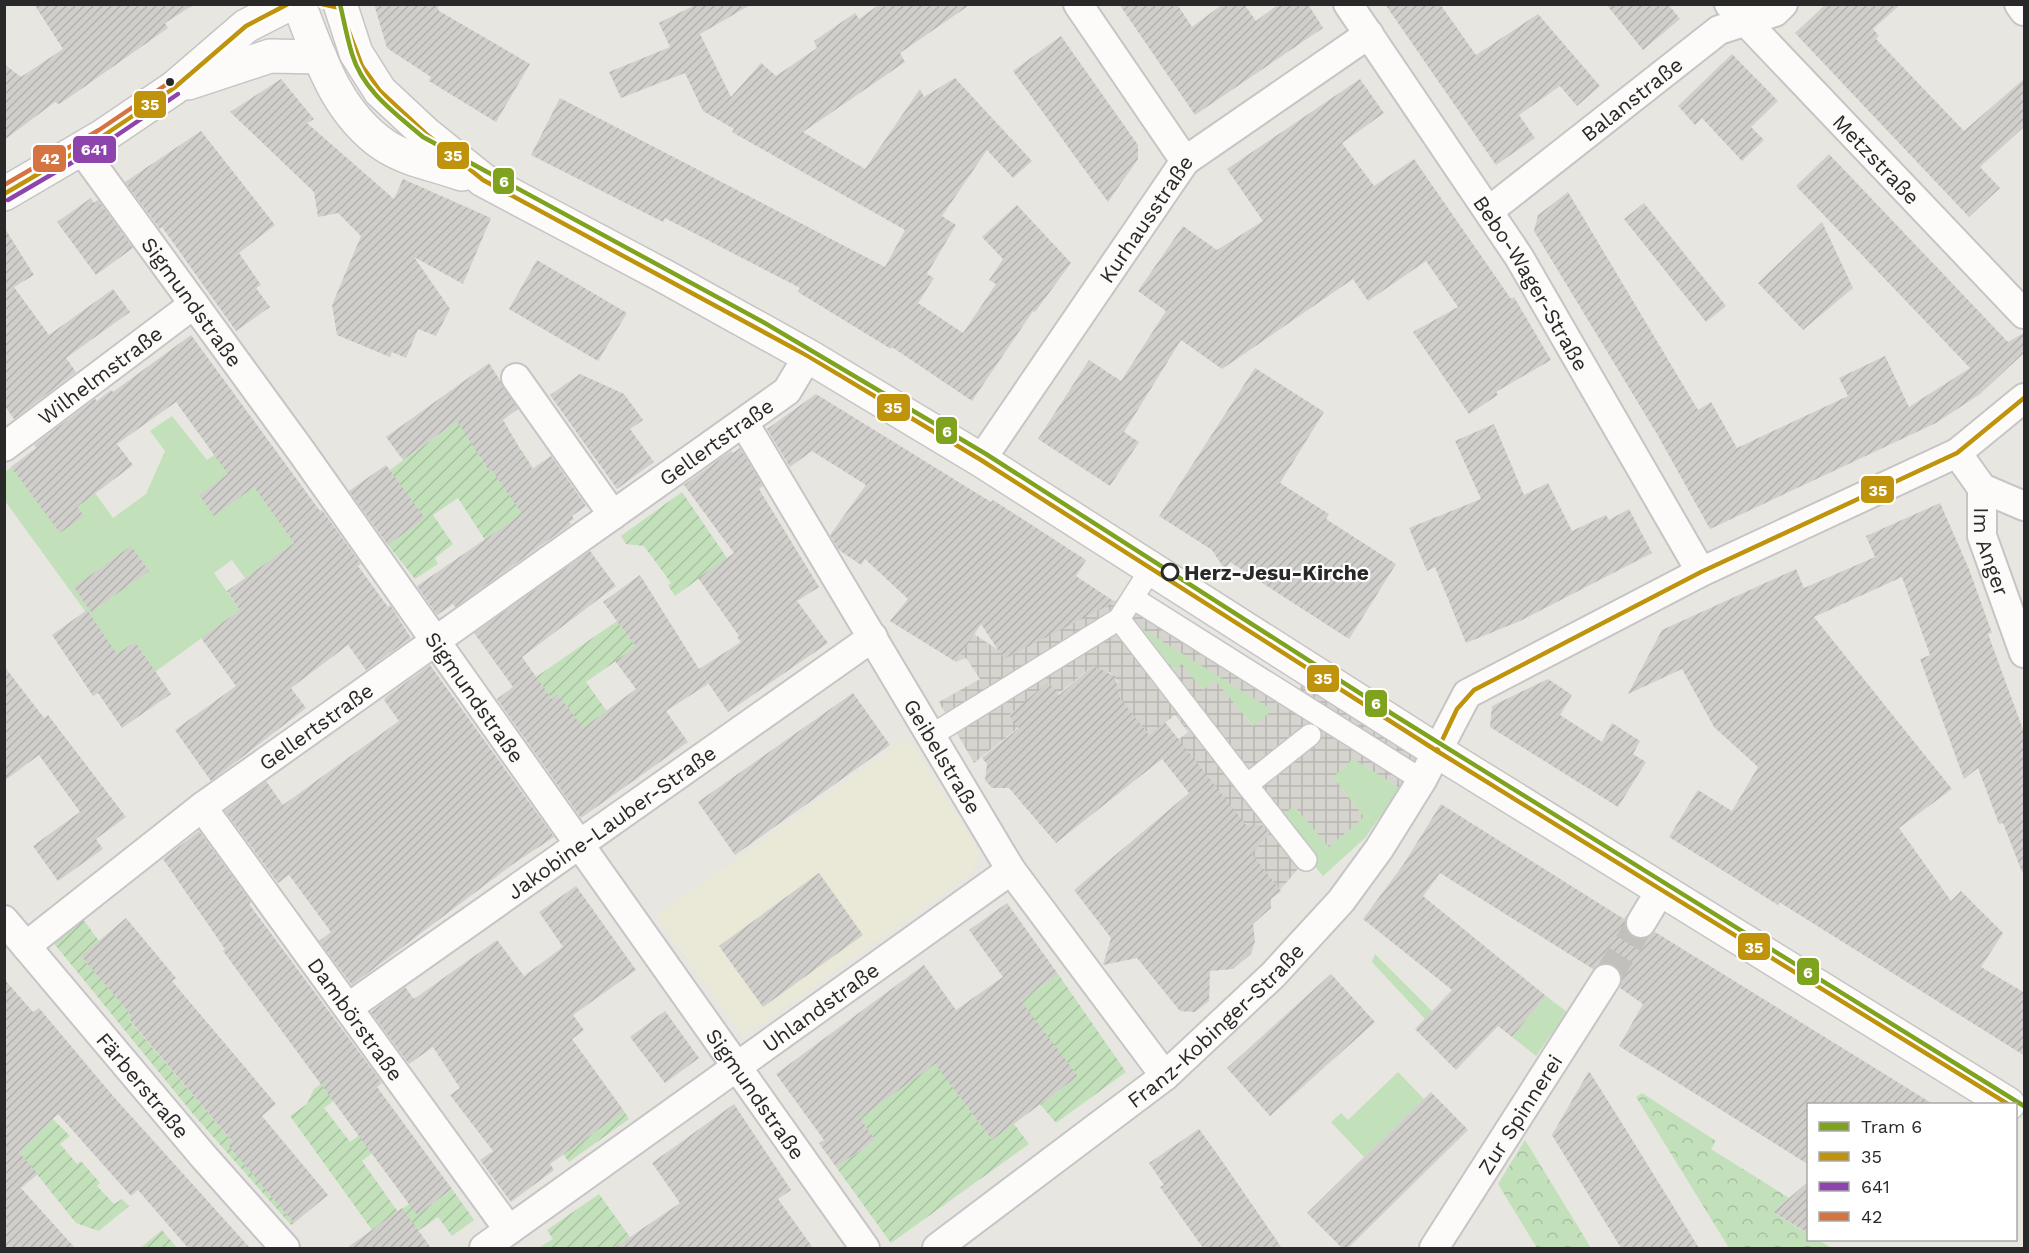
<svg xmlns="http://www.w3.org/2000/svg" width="2029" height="1253" font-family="'Work Sans',sans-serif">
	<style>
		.education { fill: #eae8d6 }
		.grass { fill: #c2e1bb }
		.forest { fill: url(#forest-crowns) }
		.garden { fill: url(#garden-furrows) }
		.plaza { fill: url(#plaza-grid); fill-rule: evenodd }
		.building { fill: url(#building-hatch) }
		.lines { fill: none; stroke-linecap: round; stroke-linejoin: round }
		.minor-tunnel { stroke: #c2c0bb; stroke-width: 28; stroke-dasharray: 28 14; stroke-linecap: butt }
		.pedestrian-casing { stroke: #c6c5c5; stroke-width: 24 }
		.minor-casing { stroke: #c6c5c5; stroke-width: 32 }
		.tertiary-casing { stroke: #c6c5c5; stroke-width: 36 }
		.pedestrian { stroke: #fcfbfa; stroke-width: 21 }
		.minor { stroke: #fcfbfa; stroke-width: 28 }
		.tertiary { stroke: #fcfbfa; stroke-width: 33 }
		.bus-1-casing { stroke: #fff; stroke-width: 9 }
		.bus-2-casing { stroke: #fff; stroke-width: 9 }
		.bus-3-casing { stroke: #fff; stroke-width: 9 }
		.bus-1 { stroke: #bf930c; stroke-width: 4.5 }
		.bus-2 { stroke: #8e44ad; stroke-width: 4.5 }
		.bus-3 { stroke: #d67441; stroke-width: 4.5 }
		.tram-1-casing { stroke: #fff; stroke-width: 9 }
		.tram-1 { stroke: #7fa31f; stroke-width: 4.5 }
		.bus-dot { fill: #292929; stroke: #fff; stroke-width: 2 }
		.stop-dot { fill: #fff; stroke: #292929; stroke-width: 3 }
		.labels { text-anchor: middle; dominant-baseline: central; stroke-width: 4.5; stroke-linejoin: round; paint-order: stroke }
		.street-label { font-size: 21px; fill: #292929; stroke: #fff }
		.stop-label { font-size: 21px; font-weight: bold; fill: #292929; stroke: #fff; text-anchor: start }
		.line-badge { stroke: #fff; stroke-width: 2 }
		.badge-label { font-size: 16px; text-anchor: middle; font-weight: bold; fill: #fff }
	</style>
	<defs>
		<pattern id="forest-crowns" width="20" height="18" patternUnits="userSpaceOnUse" patternTransform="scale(1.5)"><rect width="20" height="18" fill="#c2e1bb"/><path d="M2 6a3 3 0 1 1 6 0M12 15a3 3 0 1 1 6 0" fill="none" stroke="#a7c1a1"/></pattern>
		<pattern id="garden-furrows" width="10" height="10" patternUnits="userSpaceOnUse" patternTransform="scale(1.5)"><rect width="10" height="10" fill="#c2e1bb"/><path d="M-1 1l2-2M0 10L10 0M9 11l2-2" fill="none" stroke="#a7c1a1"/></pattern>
		<pattern id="plaza-grid" width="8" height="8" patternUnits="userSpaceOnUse" patternTransform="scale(1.5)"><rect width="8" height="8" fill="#d6d4ce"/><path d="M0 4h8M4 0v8" fill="none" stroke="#b8b6b1"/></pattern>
		<pattern id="building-hatch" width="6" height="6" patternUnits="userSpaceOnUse" patternTransform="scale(1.5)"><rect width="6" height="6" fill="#d1cfcb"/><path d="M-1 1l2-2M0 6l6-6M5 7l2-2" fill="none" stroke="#b3b2ae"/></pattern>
	</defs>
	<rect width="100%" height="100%" fill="#e8e6e0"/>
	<!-- education -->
	<path class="education" d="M907,738L980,852L972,872L743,1036L656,916Z"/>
	<!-- grass -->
	<g class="grass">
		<path d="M172,416L207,460L226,447L302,554L245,578L232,560L214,573L240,610L155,672L135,642L117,655L5,501V472L34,450L80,472L113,518L146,494L165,451L150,431Z"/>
		<path d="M1126,618L1273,710L1254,727L1215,681L1203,690L1182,665L1175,670L1156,648L1153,650Z"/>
		<path d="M1353,759L1400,788L1365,838L1323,876L1277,820L1294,806L1329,846L1364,817L1333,777Z"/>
		<path d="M1375,954L1432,1011L1425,1019L1372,962Z"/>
		<path d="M1546,996L1567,1012L1536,1056L1512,1037Z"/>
		<path d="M1398,1072L1424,1099L1364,1157L1331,1122L1341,1113L1348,1120Z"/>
	</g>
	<!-- forest -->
	<g class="forest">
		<path d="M1642,1093L1716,1141L1711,1149L1789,1198L1773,1212L1808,1234V1240H1818L1832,1248H1729L1636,1097Z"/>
		<path d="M1525,1140L1591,1248H1537L1498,1184Z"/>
	</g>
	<!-- garden -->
	<g class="garden">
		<path d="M461,418L491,448L479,456L489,471L522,451L533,468L505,488L542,543L485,540L458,498L433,515L453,544L435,558L438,564L415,579L388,545L390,470Z"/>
		<path d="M682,492L727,558L675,596L668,585L671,583L644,546L626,544L621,536Z"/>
		<path d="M617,621L636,647L586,682L621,731L537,733L569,709L558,694L552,699L536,677Z"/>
		<path d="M83,919L99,941L82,956L132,1016L129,1020L232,1141L229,1145L294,1223L291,1225L193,1114L52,941Z"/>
		<path d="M1058,974L1126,1072L1056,1123L1040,1104L1078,1076L1039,1026L954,1089L991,1139L1014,1124L1029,1144L891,1243L836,1167L875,1140L858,1116L945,1057Z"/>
		<path d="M356,1058L369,1075L324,1108L350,1142L393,1111L405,1127L362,1161L398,1212L424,1193L432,1204L452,1189L474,1220L452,1236L438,1217L418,1231L372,1230L290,1116L307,1104L314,1089Z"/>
		<path d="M624,1111L629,1119L569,1162L537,1120Z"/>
		<path d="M53,1119L70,1136L60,1144L77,1164L81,1161L100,1183L97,1186L114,1204L122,1199L129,1206L99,1231L76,1223L19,1152Z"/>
		<path d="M599,1194L630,1237L614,1248H538L553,1239L547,1230Z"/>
		<path d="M162,1230L177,1248H140Z"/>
	</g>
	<!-- plaza -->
	<path class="plaza" d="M1136,592L1298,692L1303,683L1420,755L1400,788L1353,759L1333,777L1364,817L1329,847L1294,806L1278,820L1308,857L1280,890L1250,852L1262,843L1265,836L1249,829L1163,752L1188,732L1175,715L1149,735L1114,692L1118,681L1110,672L1100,673L1093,666L1058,694L1048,683L1009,715L1019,727L974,763L939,702L980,679L966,658L956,662L974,634L997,649ZM1128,620L1273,710L1253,726L1215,680L1203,690L1182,664L1175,670L1155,648L1153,650Z"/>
	<!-- building -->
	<g class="building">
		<path d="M34,4H195L165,23L168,28L67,99L59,104L55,102L4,140V64L21,77L63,49Z"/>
		<path d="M374,4H437L439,11L530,64L496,122L429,81L431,77L387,48Z"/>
		<path d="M697,4H752L700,34L731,97L761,63L776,76L817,48L814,41L855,13L859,19L880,4H971L900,53L905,62L803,132L865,169L920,89L924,97L955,78L1032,161L1013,178L987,150L942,216L956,225L927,274L934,278L918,303L963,333L996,284L989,280L1003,259L982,237L1017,205L1071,263L1035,312L1033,311L972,401L892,347L891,349L798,292L800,288L665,218L663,222L531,155L560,98L885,267L905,230L732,132L734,129L703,111L685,73L621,98L609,72L670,47L659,23Z"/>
		<path d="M1119,4H1177L1192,27L1223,4H1244L1256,21L1279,4H1308L1323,28L1195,115Z"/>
		<path d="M1385,4H1440L1476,55L1538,14L1600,86L1577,106L1560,86L1519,115L1535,138L1496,165Z"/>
		<path d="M1606,4H1668L1680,19L1643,50Z"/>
		<path d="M1826,4H1901L1873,29L1879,36L1876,39L1964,131L2025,78V126L1980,167L2000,188L1969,217L1795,33Z"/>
		<path d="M1061,36L1138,145V159L1108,202L1013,71Z"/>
		<path d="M1732,54L1778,101L1751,127L1764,140L1742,161L1702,118L1695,125L1678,106Z"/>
		<path d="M281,79L314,119L307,123L394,199L403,179L491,218L463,284L414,257L450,309L436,336L418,329L406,358L392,352L390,357L337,335L332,305L361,236L338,213L318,217L314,192L230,112Z"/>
		<path d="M1360,79L1384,113L1342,143L1374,186L1414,159L1511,299L1514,297L1551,360L1496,392L1498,395L1469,414L1413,332L1458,307L1426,261L1368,301L1353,279L1222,369L1181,340L1124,432L1139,442L1110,486L1038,439L1089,360L1121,381L1166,311L1138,291L1183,226L1217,250L1263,221L1227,169Z"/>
		<path d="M201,131L275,225L239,253L261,285L256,288L270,307L236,331L162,227L160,229L125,182Z"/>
		<path d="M1829,154L2008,342L2025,332V352L1980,394L1936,423L1710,529L1657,434L1534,231L1538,215L1568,192L1698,410L1711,402L1737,448L1848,396L1839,378L1885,356L1909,407L1970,368L1796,186Z"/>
		<path d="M91,198L94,203L98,200L133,248L96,275L57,222Z"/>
		<path d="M1644,203L1726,306L1706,322L1624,219Z"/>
		<path d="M1822,222L1853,288L1803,330L1758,283Z"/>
		<path d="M4,227L34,275L14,287L49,335L113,289L130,312L66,358L76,372L14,419L4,405Z"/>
		<path d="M537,260L627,313L598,361L509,309Z"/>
		<path d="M191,335L320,511L322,510L361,564L358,566L388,607L390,605L411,638L366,670L348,645L291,688L306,708L211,781L175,730L236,686L201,638L240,610L227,591L294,543L254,487L214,516L199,495L228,474L176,402L117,444L133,465L77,507L84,516L60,533L11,467L36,448L34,445L95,399L97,401L111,390L113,392Z"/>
		<path d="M489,363L518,409L503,420L532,469L551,456L586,506L572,516L574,519L569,522L571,524L455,607L453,604L437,615L417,586L522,514L492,470L489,471L457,421L403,460L386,437Z"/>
		<path d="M1255,368L1324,412L1280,483L1329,514L1326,519L1396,564L1349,639L1230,562L1225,570L1212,550L1159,516Z"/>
		<path d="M580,374L624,394L643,420L630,429L654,462L617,489L550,395Z"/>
		<path d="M816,394L991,502L993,500L1086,560L1076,576L1115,602L1004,659L981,624L956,662L890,621L908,599L865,559L861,565L839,550L830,535L866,485L812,451L790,467L767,429Z"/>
		<path d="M1494,424L1524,495L1548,483L1572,531L1606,515L1609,520L1629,509L1652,553L1520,621L1466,643L1435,567L1427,571L1409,528L1481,499L1455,441Z"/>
		<path d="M740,448L763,486L759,489L819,587L797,601L828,643L728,712L702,674L708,684L666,711L688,742L581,818L497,699L513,687L474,633L590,551L616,586L522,657L552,699L558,694L583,728L636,689L615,661L636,647L603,602L640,575L699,669L741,642L737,637L739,636L698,578L734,553L684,485L731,451L733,453Z"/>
		<path d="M386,465L425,518L388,545L349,491Z"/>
		<path d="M1940,503L1969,569L1992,633L1988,634L2025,735V872H2022L2003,823L1999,824L1978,768L1964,779L1920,659L1930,655L1902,577L1814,617L1952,789L1899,828L1951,901L1961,891L2003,933L1981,967L2025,993V1056L1779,902L1778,905L1669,837L1698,790L1732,811L1758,767L1714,727L1682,669L1628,694L1662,630L1796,569L1804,588L1875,557L1866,536Z"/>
		<path d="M131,546L149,571L91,612L74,587Z"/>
		<path d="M87,610L117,654L135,642L171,694L122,728L98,693L93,696L52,635Z"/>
		<path d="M430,665L554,837L513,864L352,985L319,941L331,932L289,875L278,883L225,811L266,781L283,805L399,721L384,700L386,697Z"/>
		<path d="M4,666L44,718L48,715L126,817L96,839L103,849L58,881L33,846L80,812L39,755L4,781Z"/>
		<path d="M1093,666L1115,676L1120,698L1149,735L1165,722L1247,826L1262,825L1269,834L1252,854L1281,891L1271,899V908L1253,924L1255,941L1251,954L1233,969L1210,971L1209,1001L1195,1012L1180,1011L1137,958L1103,965L1111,938L1074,890L1189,793L1162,759L1056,843L1009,788H992L985,780L987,764L982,758L1019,728L1009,715L1048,682L1059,695Z"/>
		<path d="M1548,679L1572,695L1560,715L1602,742L1612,723L1640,741L1633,754L1646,762L1618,807L1490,727L1492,706Z"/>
		<path d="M853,693L890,745L735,855L698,802Z"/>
		<path d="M1441,804L1624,919L1627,914L1625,923L1632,937L1641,939L1655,932L1933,1104H1809V1165L1619,1046L1643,1004L1620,988L1622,979L1615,965L1606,963L1593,969L1440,873L1423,896L1546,996L1512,1037L1498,1026L1456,1070L1415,1029L1452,990L1363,919L1403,865Z"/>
		<path d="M199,831L251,902L249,904L382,1083L377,1087L452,1189L417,1215L223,951L225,949L163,859Z"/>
		<path d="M819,873L863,935L763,1007L719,946Z"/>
		<path d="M576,886L636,970L573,1015L584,1030L572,1039L624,1111L550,1164L554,1170L511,1202L480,1160L493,1151L450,1095L460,1088L433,1047L409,1064L371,1012L405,987L414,999L497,940L524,976L563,947L539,912Z"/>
		<path d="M1007,903L1058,974L1021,1001L1078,1076L992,1140L935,1064L860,1118L875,1140L836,1167L819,1143L824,1140L776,1074L924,965L956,1010L1003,977L969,930Z"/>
		<path d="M126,918L176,978L172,981L276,1104L262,1116L328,1195L294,1223L228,1145L232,1141L129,1019L132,1016L81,956Z"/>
		<path d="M1331,974L1375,1022L1270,1116L1227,1068Z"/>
		<path d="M4,979L33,1012L39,1008L113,1096L250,1248H188L138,1190L131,1196L58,1114L19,1152L38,1174L21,1188L75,1248H4Z"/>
		<path d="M665,1011L699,1058L665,1083L630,1037Z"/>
		<path d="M1589,1071L1628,1133L1699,1248H1621L1552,1135Z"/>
		<path d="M1431,1092L1468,1130L1348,1248H1342L1307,1213Z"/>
		<path d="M734,1104L791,1190L778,1199L813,1248H614L680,1203L652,1163Z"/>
		<path d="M1199,1129L1220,1158L1282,1248H1203L1160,1187L1164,1185L1149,1163Z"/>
		<path d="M1809,1181V1234L1773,1212Z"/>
		<path d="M402,1208L431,1248H347Z"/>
	</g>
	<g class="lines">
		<!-- minor-tunnel -->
		<path class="minor-tunnel" d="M1606,979L1641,923"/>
		<!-- pedestrian casing -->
		<g class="pedestrian-casing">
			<g id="pedestrian">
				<path d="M1133,598L1422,780"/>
				<path d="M1119,619L1247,785L1310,735"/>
				<path d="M932,735L1119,619L1151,569"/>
				<path d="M1247,785L1306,860"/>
			</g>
		</g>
		<!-- minor casing -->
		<g class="minor-casing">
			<g id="minor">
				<path d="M1078,4L1185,161"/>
				<path id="s1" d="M1348,4L1519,257L1701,572"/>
				<path id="s2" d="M1729,4L2024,314"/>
				<path d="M2019,4L2024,11"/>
				<path id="s3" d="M81,149L301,451L865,1248"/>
				<path id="s4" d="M1490,210L1719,30L1775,12L1783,4"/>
				<path d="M516,378L613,515"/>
				<path id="s5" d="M744,423L1011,870L1165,1076"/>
				<path id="s6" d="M4,447L194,304"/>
				<path id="s7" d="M1957,453L1982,488V536L2024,653"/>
				<path id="s8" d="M981,460L1185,161L1369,34"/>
				<path d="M1982,488L2024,506"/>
				<path id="s9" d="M202,807L509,1230"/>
				<path id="s10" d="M4,920L203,1156L285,1248"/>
				<path d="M1641,923L1662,888"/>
				<path id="s11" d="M26,946L202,807L787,391L808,356"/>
				<path id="s12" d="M349,1007L873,637"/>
				<path id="s13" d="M484,1248L1011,870"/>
				<path id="s14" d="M937,1248L1165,1076L1273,975L1341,901L1379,849L1422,780L1467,694L1701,572L1957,453L2024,398"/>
				<path id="s15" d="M1434,1248L1606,979"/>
			</g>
		</g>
		<!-- tertiary casing -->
		<g class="tertiary-casing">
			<g id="tertiary">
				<path d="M299,4C319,56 336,112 384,145C406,160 437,165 462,174"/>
				<path d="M340,4L356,53L380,91L425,133L483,180L664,276L808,356L981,460L1437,751L2008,1104"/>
				<path d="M188,83L270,56L320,57"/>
				<path d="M4,194L103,136L174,88L246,26L289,4"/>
			</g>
		</g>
		<!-- pedestrian -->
		<use href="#pedestrian" class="pedestrian"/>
		<!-- minor -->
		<use href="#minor" class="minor"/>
		<!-- tertiary -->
		<use href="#tertiary" class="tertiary"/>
		<!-- bus-1 casing -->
		<g class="bus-1-casing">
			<g id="bus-1">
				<path d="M322,4L340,8L362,66L380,91L425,133L483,180L808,356L981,460L1437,751L2008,1104"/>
				<path d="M4,194L103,136L174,88L246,26L288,4"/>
				<path d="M1437,751L1457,709L1474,690L1701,572L1957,453L2024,398"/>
			</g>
		</g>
		<!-- bus-2 casing -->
		<g class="bus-2-casing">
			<path id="bus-2" d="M8,200L107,142L178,94"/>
		</g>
		<!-- bus-3 casing -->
		<g class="bus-3-casing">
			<path id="bus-3" d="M4,185L99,130L170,82"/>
		</g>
		<!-- bus-1 -->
		<use href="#bus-1" class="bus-1"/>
		<!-- bus-2 -->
		<use href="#bus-2" class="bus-2"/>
		<!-- bus-3 -->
		<use href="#bus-3" class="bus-3"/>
		<!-- tram-1 casing -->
		<g class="tram-1-casing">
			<path id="tram-1" d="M340,4C344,21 347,38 352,54C363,91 395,113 423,137L763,322L986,454L1394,715L2024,1106"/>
		</g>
		<!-- tram-1 -->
		<use href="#tram-1" class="tram-1"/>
	</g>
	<!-- markers -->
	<circle class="bus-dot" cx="170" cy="82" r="5"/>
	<circle class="stop-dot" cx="1170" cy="572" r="8"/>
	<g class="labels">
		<!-- street labels -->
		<g class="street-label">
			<text stroke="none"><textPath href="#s4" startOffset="180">Balanstraße</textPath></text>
			<text stroke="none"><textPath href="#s2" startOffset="214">Metzstraße</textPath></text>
			<text stroke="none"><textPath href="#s8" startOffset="292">Kurhausstraße</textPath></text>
			<text stroke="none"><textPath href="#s1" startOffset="334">Bebo-Wager-Straße</textPath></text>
			<text stroke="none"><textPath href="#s3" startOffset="189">Sigmundstraße</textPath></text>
			<text stroke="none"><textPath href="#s6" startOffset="120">Wilhelmstraße</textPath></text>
			<text stroke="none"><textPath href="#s11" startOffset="855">Gellertstraße</textPath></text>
			<text stroke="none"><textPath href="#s7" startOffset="108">Im Anger</textPath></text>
			<text stroke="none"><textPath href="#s3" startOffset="675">Sigmundstraße</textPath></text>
			<text stroke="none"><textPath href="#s11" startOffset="364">Gellertstraße</textPath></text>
			<text stroke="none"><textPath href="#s5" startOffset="388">Geibelstraße</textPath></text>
			<text stroke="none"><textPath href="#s12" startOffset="321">Jakobine-Lauber-Straße</textPath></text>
			<text stroke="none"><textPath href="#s13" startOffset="414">Uhlandstraße</textPath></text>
			<text stroke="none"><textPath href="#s9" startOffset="262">Dambörstraße</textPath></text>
			<text stroke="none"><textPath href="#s14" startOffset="357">Franz-Kobinger-Straße</textPath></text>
			<text stroke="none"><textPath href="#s10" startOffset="216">Färberstraße</textPath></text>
			<text stroke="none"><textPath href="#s3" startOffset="1161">Sigmundstraße</textPath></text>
			<text stroke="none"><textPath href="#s15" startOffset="159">Zur Spinnerei</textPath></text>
		</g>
		<!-- stop labels -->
		<g class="stop-label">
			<text x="1184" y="572">Herz-Jesu-Kirche</text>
		</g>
	</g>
	<g class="line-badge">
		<rect x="133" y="90" width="34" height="29" rx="6" fill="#bf930c"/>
		<rect x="72" y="135" width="45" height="29" rx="6" fill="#8e44ad"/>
		<rect x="436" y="141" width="34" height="29" rx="6" fill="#bf930c"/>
		<rect x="32" y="144" width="35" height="29" rx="6" fill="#d67441"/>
		<rect x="492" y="167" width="23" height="28" rx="6" fill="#7fa31f"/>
		<rect x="876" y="393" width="35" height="29" rx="6" fill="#bf930c"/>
		<rect x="935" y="416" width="23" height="29" rx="6" fill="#7fa31f"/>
		<rect x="1860" y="475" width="35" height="29" rx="6" fill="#bf930c"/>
		<rect x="1306" y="664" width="34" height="29" rx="6" fill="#bf930c"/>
		<rect x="1364" y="689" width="24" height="29" rx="6" fill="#7fa31f"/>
		<rect x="1737" y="932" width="34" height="29" rx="6" fill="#bf930c"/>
		<rect x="1796" y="957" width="24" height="29" rx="6" fill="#7fa31f"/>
	</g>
	<g class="badge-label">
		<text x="150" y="110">35</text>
		<text x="94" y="155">641</text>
		<text x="453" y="161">35</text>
		<text x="50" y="164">42</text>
		<text x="504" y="187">6</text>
		<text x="893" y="413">35</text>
		<text x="947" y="437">6</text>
		<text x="1878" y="496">35</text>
		<text x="1323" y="684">35</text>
		<text x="1376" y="709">6</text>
		<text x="1754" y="953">35</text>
		<text x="1808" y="978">6</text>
	</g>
	<!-- border -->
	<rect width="2029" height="1253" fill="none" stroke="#292929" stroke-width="12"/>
	<!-- legend -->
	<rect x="1807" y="1103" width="210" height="138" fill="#ffffff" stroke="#a9a9a9" stroke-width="1.5"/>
	<rect x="1819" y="1122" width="30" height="9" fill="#7fa31f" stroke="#a9a9a9" stroke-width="1.5"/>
	<text x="1861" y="1133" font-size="18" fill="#292929">Tram 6</text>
	<rect x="1819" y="1152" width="30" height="9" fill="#bf930c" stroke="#a9a9a9" stroke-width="1.5"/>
	<text x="1861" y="1163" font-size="18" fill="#292929">35</text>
	<rect x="1819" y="1182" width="30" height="9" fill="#8e44ad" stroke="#a9a9a9" stroke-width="1.5"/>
	<text x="1861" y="1193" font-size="18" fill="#292929">641</text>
	<rect x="1819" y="1212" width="30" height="9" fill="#d67441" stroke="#a9a9a9" stroke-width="1.5"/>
	<text x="1861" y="1223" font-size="18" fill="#292929">42</text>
</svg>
